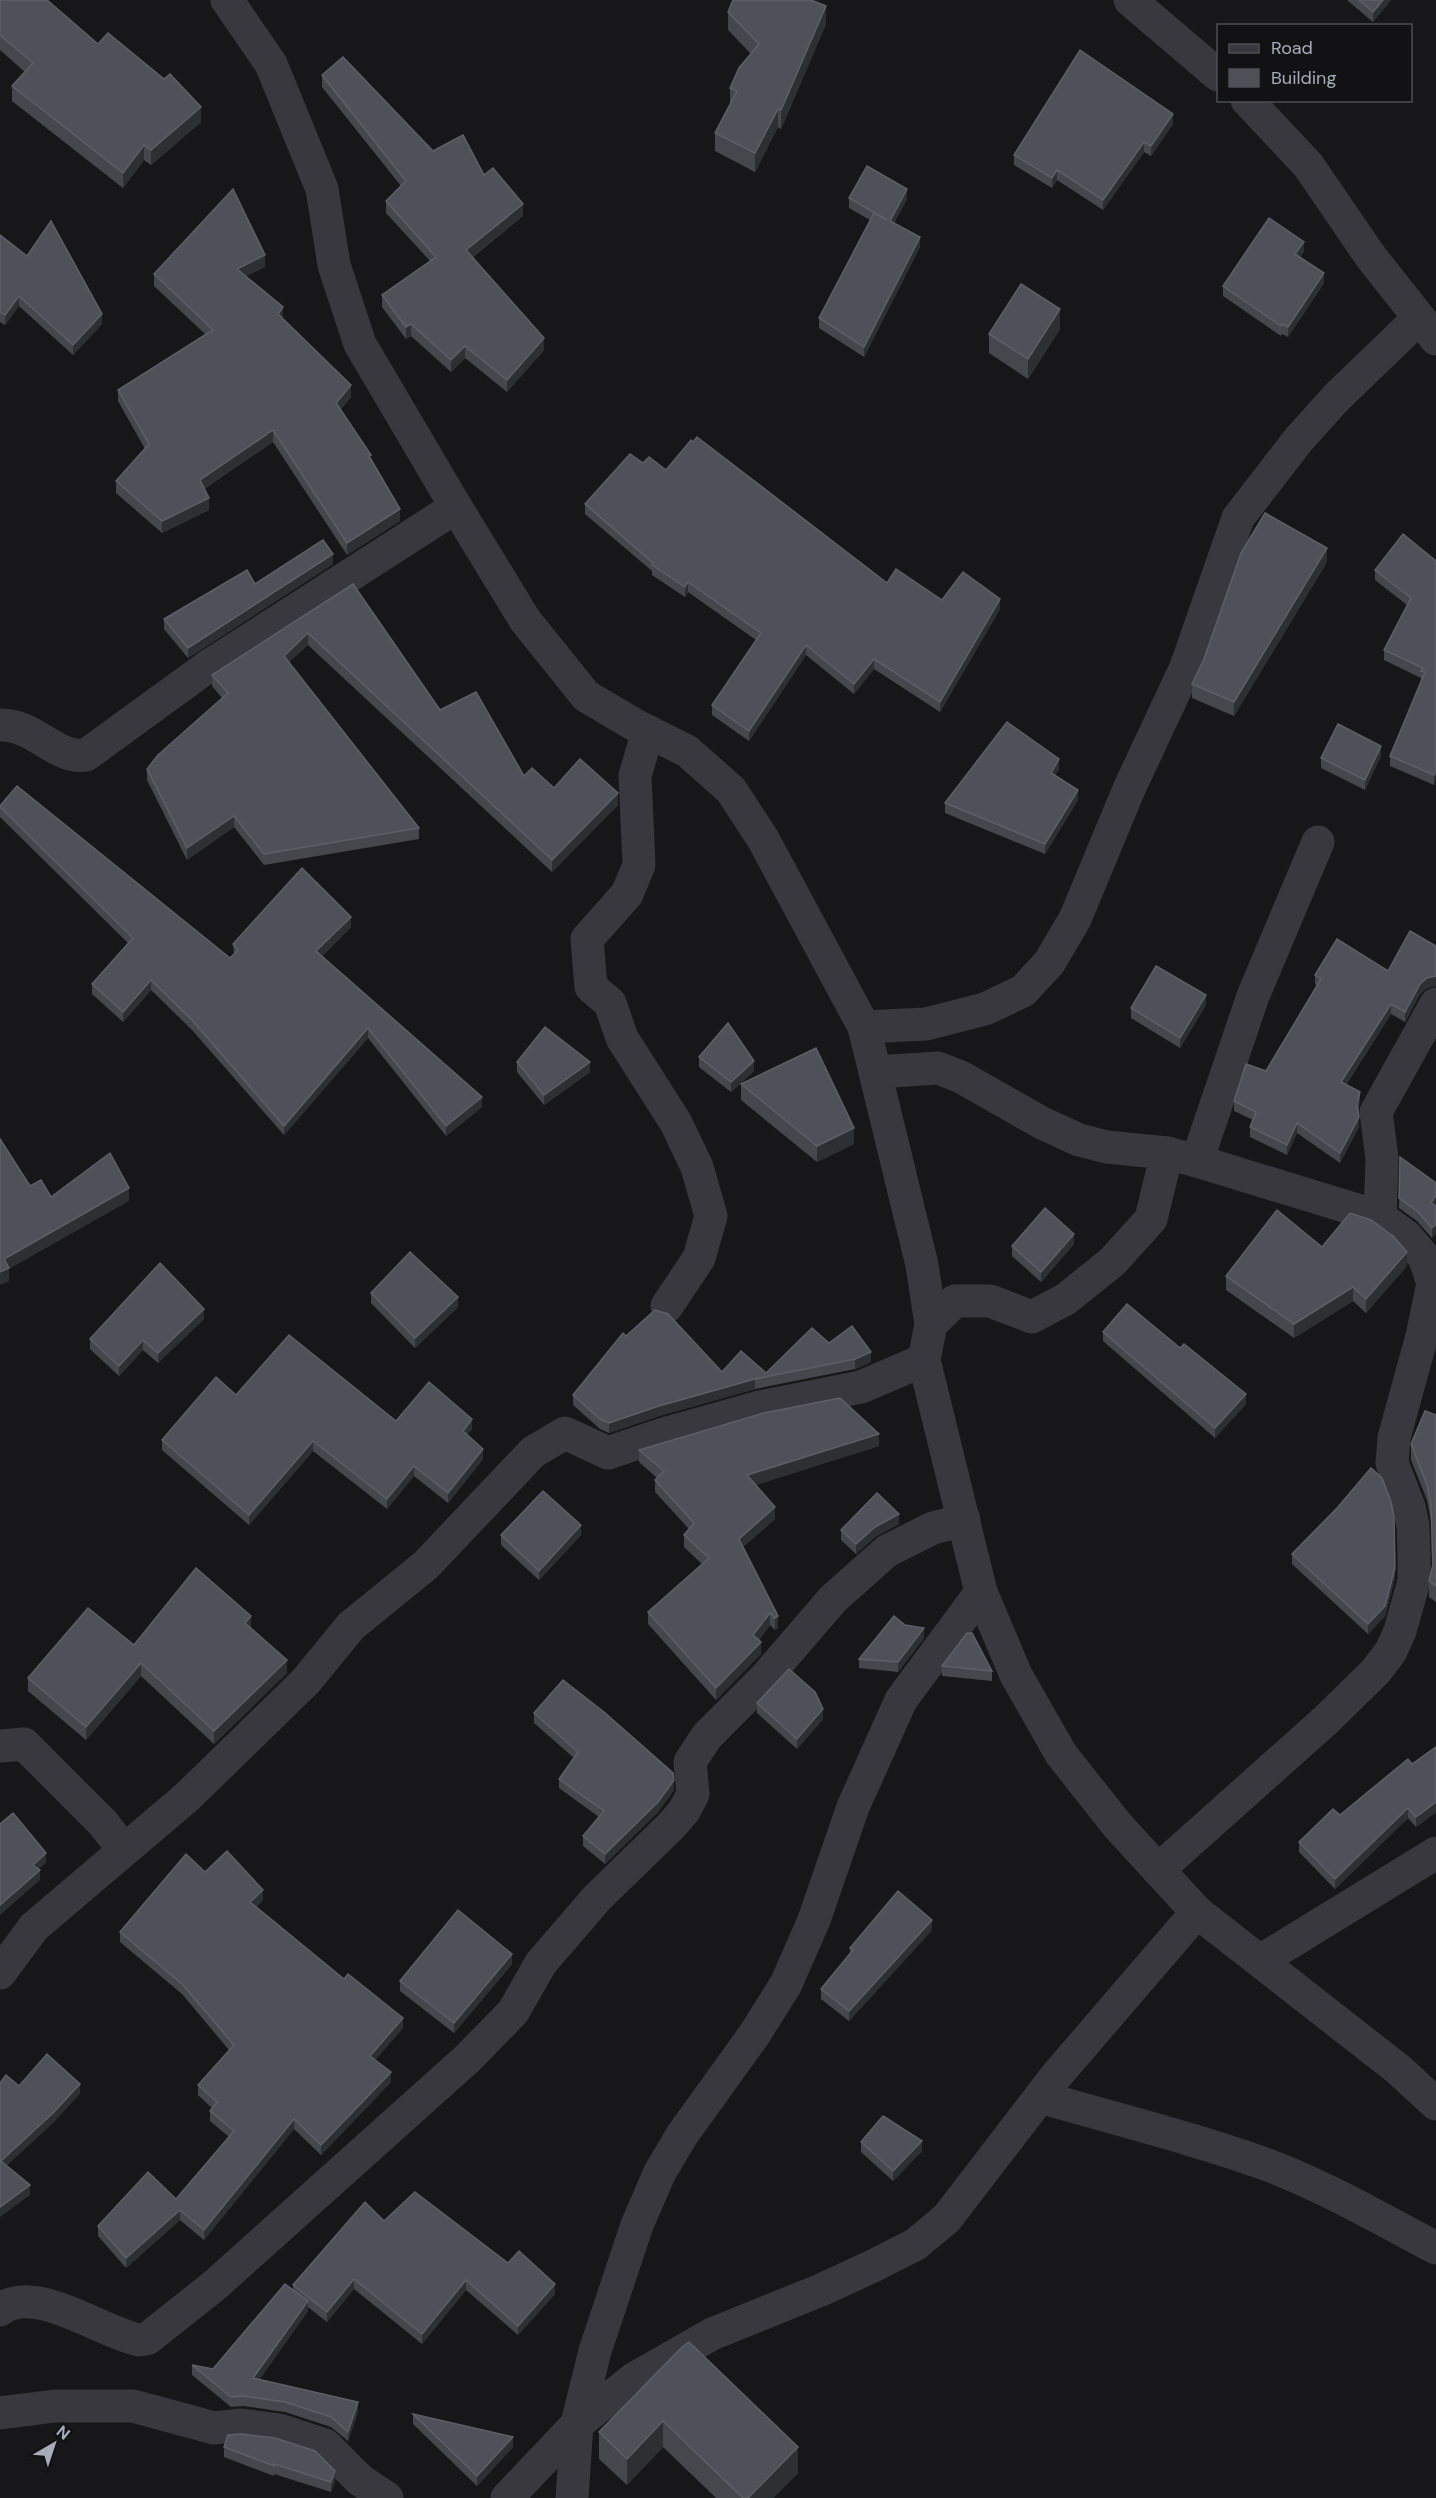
<svg xmlns="http://www.w3.org/2000/svg" width="1436" height="2498" font-family="'DM Sans',sans-serif">
	<style>
		.lines { fill: none; stroke-linecap: round; stroke-linejoin: round }
		.minor { stroke: #38383e; stroke-width: 33 }
		.wall { fill: #45474c }
		.shaded-wall { fill: #2e2f33 }
		.building { fill: #505158; stroke: #5e5f67; stroke-width: 1.5 }
	</style>
	<rect width="100%" height="100%" fill="#171719"/>
	<g class="lines">
		<!-- minor -->
		<g class="minor">
			<path d="M227,0L271,64L322,189L334,265L360,344L456,507L525,620L586,696L635,725L687,751L731,790L763,839L864,1027L922,1265L931,1324L924,1360L981,1592L1016,1675L1061,1754L1118,1826L1197,1912L1398,2069L1436,2104"/>
			<path d="M1130,0L1218,75"/>
			<path d="M1247,100L1308,165L1371,257L1436,339"/>
			<path d="M0,725C35,724 56,760 86,755L207,667L456,507"/>
			<path d="M648,731L635,776L639,865L627,894L587,939L591,987L610,1003L622,1038L676,1123L697,1167L711,1216L699,1258L667,1306"/>
			<path d="M864,1027L926,1024L985,1009L1023,991L1049,963L1075,919L1129,789L1186,667L1238,518L1299,439L1337,397L1419,318"/>
			<path d="M876,1072L938,1068L961,1077L1042,1123L1079,1140L1107,1147L1167,1153L1197,1161L1380,1217L1382,1158L1376,1112L1436,1004"/>
			<path d="M1197,1161L1253,996L1318,842"/>
			<path d="M931,1324L955,1301H990L1032,1317L1066,1299L1112,1262L1151,1219L1167,1153"/>
			<path d="M0,1746L24,1744L103,1823L124,1850"/>
			<path d="M1158,1870L1326,1720L1376,1671L1391,1651L1400,1631L1414,1581V1553L1413,1525L1409,1507L1392,1463L1394,1438L1422,1336L1433,1283L1424,1257L1406,1236L1380,1217"/>
			<path d="M1260,1961L1436,1853"/>
			<path d="M0,1973L34,1927L187,1797L306,1681L351,1626L426,1565L533,1452L565,1433L608,1453L664,1434L760,1407L861,1387L924,1360"/>
			<path d="M1040,2097C1116,2119 1193,2138 1268,2165C1326,2187 1381,2219 1436,2248"/>
			<path d="M0,2310C34,2282 102,2333 139,2340L147,2339L215,2285L467,2059L513,2012L541,1963L597,1898L672,1825L684,1811L693,1794L690,1762L707,1736L765,1678L833,1599L887,1551L933,1528L964,1520"/>
			<path d="M0,2413L55,2406H133L214,2428L241,2425L279,2430L325,2445L360,2480L387,2498"/>
			<path d="M507,2498L577,2424L635,2378L712,2334L821,2290L873,2266L916,2244L947,2218L1056,2076L1197,1912"/>
			<path d="M572,2498L577,2424L595,2351L637,2225L660,2172L682,2135L754,2035L786,1984L814,1920L853,1807L901,1700L981,1592"/>
		</g>
	</g>
	<!-- wall -->
	<g class="wall">
		<path d="M0,0L98,44L201,122L151,165L144,160L123,188L12,101V86L25,72L0,50Z"/>
		<path d="M1347,0H1391L1373,22Z"/>
		<path d="M728,12L826,24L781,129L778,127L755,172L715,151V133L730,105V88L751,54L728,30Z"/>
		<path d="M322,75L433,151L484,175L523,216L473,257L544,350L507,392L465,358L451,372L411,336L406,339L382,307V295L430,261L386,213V201L401,186L322,87Z"/>
		<path d="M1173,124L1151,156L1144,152L1103,210L1057,180L1052,188L1014,165V155Z"/>
		<path d="M849,198L907,199L894,223L920,247L864,357L819,328V318L870,220L849,208Z"/>
		<path d="M0,235L102,324L73,355L19,306L5,325L0,322Z"/>
		<path d="M1304,252L1300,257L1324,283L1288,337L1282,334L1281,336L1223,296V286Z"/>
		<path d="M265,267L246,276L351,397L341,409L371,459L400,521L347,555L273,442L204,489L209,510L162,533L116,493V481L145,449L118,401V390L205,334L154,286V274Z"/>
		<path d="M1060,329L1028,379L989,353V334Z"/>
		<path d="M643,463L666,470L887,583L942,600L1000,609L940,712L874,669L854,694L806,655L749,741L712,715V705L756,640L688,592L685,597L652,575V571L585,514V504Z"/>
		<path d="M1436,561L1434,785L1390,766V756L1422,681L1421,678L1384,660V650L1407,605L1375,580V570Z"/>
		<path d="M1327,562L1234,716L1192,698V684Z"/>
		<path d="M333,564L188,658L164,629V619Z"/>
		<path d="M353,584L440,710L524,776L554,788L618,805L552,872L308,645L289,662L419,828V839L264,865L234,827L187,860L147,780V769L222,698L212,686V675Z"/>
		<path d="M1381,756L1365,790L1321,768V758Z"/>
		<path d="M1059,769L1055,775L1078,800L1045,854L945,813V803Z"/>
		<path d="M0,806L230,958L234,955L233,944L351,927L322,956L482,1107L446,1136L368,1038L284,1135L192,1030L151,990L123,1022L92,994V984L128,943L0,817Z"/>
		<path d="M1436,946V986L1427,988L1420,994L1405,1022L1391,1014L1346,1085L1360,1102L1358,1110L1359,1127L1340,1163L1297,1133L1287,1155L1250,1137V1127L1253,1120L1234,1111V1101L1266,1071L1317,986L1315,984V975L1388,971Z"/>
		<path d="M1206,1005L1180,1048L1131,1018V1008Z"/>
		<path d="M699,1057L754,1071L731,1092L699,1067Z"/>
		<path d="M517,1062L590,1072L544,1105L517,1072Z"/>
		<path d="M741,1084L854,1144L817,1162L741,1100Z"/>
		<path d="M1400,1157L1436,1183L1432,1238L1417,1221L1399,1208Z"/>
		<path d="M1074,1244L1041,1282L1012,1256V1246Z"/>
		<path d="M1322,1247L1407,1266L1366,1313L1353,1301L1294,1338L1226,1290V1276Z"/>
		<path d="M371,1293L458,1307L415,1348L371,1303Z"/>
		<path d="M204,1319L158,1363L143,1350L119,1376L90,1349V1339Z"/>
		<path d="M1103,1332L1246,1404L1215,1438L1103,1341Z"/>
		<path d="M626,1336L722,1372L766,1373L829,1343L871,1362L855,1369L755,1389L659,1416L609,1433L600,1429L573,1405V1395Z"/>
		<path d="M236,1395L396,1421L472,1429L467,1435L483,1459L448,1503L414,1476L387,1509L313,1451L249,1525L162,1450V1440Z"/>
		<path d="M1436,1415V1602L1429,1597V1581L1432,1567L1431,1521L1427,1500L1411,1460V1444Z"/>
		<path d="M879,1446L755,1485L775,1519L743,1547L778,1616V1628L775,1630L770,1625L759,1640L761,1654L716,1700L648,1624V1612L702,1564L684,1547V1535L689,1529L655,1492V1480L657,1478L639,1462V1450Z"/>
		<path d="M899,1524L875,1537L856,1554L841,1540V1530Z"/>
		<path d="M501,1535H581L539,1580L501,1545Z"/>
		<path d="M1292,1554L1395,1578L1385,1616L1368,1634L1292,1564Z"/>
		<path d="M905,1625L924,1638L898,1672L859,1668V1659Z"/>
		<path d="M251,1628L287,1673L214,1744L141,1676L86,1740L28,1691V1678L134,1645Z"/>
		<path d="M942,1666L992,1671V1681L942,1676Z"/>
		<path d="M757,1703L823,1719L797,1749L757,1713Z"/>
		<path d="M534,1713L674,1790L658,1812L605,1864L583,1846V1836L599,1817L559,1788V1779L574,1758L534,1723Z"/>
		<path d="M1436,1747V1812L1416,1827L1408,1818L1335,1889L1299,1852V1842L1340,1815Z"/>
		<path d="M205,1872L263,1900L256,1907L403,2028L375,2060L391,2082L321,2155L294,2129L204,2240L180,2220L126,2268L98,2236V2226L176,2199L229,2137L210,2121V2111L212,2108L198,2095V2085L229,2050L182,1994L120,1942V1932Z"/>
		<path d="M932,1930L849,2021L821,1999V1989L850,1954V1948Z"/>
		<path d="M512,1964L454,2033L400,1991V1981Z"/>
		<path d="M861,2142L922,2151L893,2181L861,2152Z"/>
		<path d="M384,2221L508,2263L555,2294L518,2335L466,2290L422,2344L354,2289L327,2322L308,2307V2311L259,2380L358,2412L348,2441L331,2427L285,2412L243,2406L231,2407L192,2375V2365L213,2369L293,2290V2285Z"/>
		<path d="M682,2347L798,2473L773,2498H716L663,2447L627,2485L599,2459V2432Z"/>
		<path d="M413,2414L513,2447L477,2486L413,2424Z"/>
		<path d="M224,2447L335,2481L331,2492L274,2474V2476L224,2457Z"/>
	</g>
	<!-- shaded-wall -->
	<g class="shaded-wall">
		<path d="M1383,0H1391L1373,22V12Z"/>
		<path d="M826,6V24L781,129V110Z"/>
		<path d="M201,107V122L151,165V150Z"/>
		<path d="M778,109V127L755,172V153Z"/>
		<path d="M1173,114V124L1151,156V146Z"/>
		<path d="M1144,142V152L1103,210V200Z"/>
		<path d="M144,145V160L123,188V173Z"/>
		<path d="M1057,170V180L1052,188V178Z"/>
		<path d="M907,189V199L890,231V221Z"/>
		<path d="M523,204V216L466,262V250Z"/>
		<path d="M920,237V247L864,357V347Z"/>
		<path d="M1304,242V252L1295,264V254Z"/>
		<path d="M265,255V267L237,281V269Z"/>
		<path d="M1324,273V283L1288,337V327Z"/>
		<path d="M19,296V306L5,325V315Z"/>
		<path d="M283,307V318L278,325V314Z"/>
		<path d="M1060,309V329L1028,379V359Z"/>
		<path d="M102,314V324L73,355V345Z"/>
		<path d="M411,324V336L406,339V327Z"/>
		<path d="M544,338V350L507,392V380Z"/>
		<path d="M465,346V358L451,372V360Z"/>
		<path d="M351,385V397L336,414V403Z"/>
		<path d="M273,430V442L200,491V480Z"/>
		<path d="M209,498V510L162,533V521Z"/>
		<path d="M400,509V521L347,555V543Z"/>
		<path d="M1327,548V562L1234,716V702Z"/>
		<path d="M333,554V564L188,658V648Z"/>
		<path d="M688,582V592L685,597V587Z"/>
		<path d="M1000,599V609L940,712V702Z"/>
		<path d="M308,633V645L284,667V656Z"/>
		<path d="M806,645V655L749,741V731Z"/>
		<path d="M874,659V669L854,694V684Z"/>
		<path d="M1381,746V756L1365,790V780Z"/>
		<path d="M1059,759V769L1051,783V773Z"/>
		<path d="M1436,770V780L1434,785V775Z"/>
		<path d="M1078,790V800L1045,854V844Z"/>
		<path d="M618,793V805L552,872V860Z"/>
		<path d="M234,816V827L187,860V848Z"/>
		<path d="M351,917V927L316,961V951Z"/>
		<path d="M1436,976V986L1427,988L1420,994L1405,1022V1012L1420,984L1427,978Z"/>
		<path d="M151,980V990L123,1022V1012Z"/>
		<path d="M1206,995V1005L1180,1048V1038Z"/>
		<path d="M1391,1004V1014L1341,1092V1082Z"/>
		<path d="M368,1028V1038L284,1135V1126Z"/>
		<path d="M754,1061V1071L731,1092V1082Z"/>
		<path d="M590,1062V1072L544,1105V1095Z"/>
		<path d="M1360,1092V1102L1357,1114V1104Z"/>
		<path d="M482,1097V1107L446,1136V1126Z"/>
		<path d="M1359,1117V1127L1340,1163V1153Z"/>
		<path d="M1297,1123V1133L1287,1155V1145Z"/>
		<path d="M854,1128V1144L817,1162V1146Z"/>
		<path d="M129,1188V1201L9,1269V1281L0,1285V1272L4,1259Z"/>
		<path d="M1436,1195V1205L1431,1203Z"/>
		<path d="M1436,1224V1234L1432,1238V1228Z"/>
		<path d="M1074,1234V1244L1041,1282V1272Z"/>
		<path d="M1407,1252V1266L1366,1313V1299Z"/>
		<path d="M1353,1287V1301L1294,1338V1324Z"/>
		<path d="M458,1297V1307L415,1348V1338Z"/>
		<path d="M204,1309V1319L158,1363V1353Z"/>
		<path d="M143,1340V1350L119,1376V1366Z"/>
		<path d="M871,1352V1362L855,1369V1359Z"/>
		<path d="M755,1379V1389L659,1416L609,1433V1423L659,1406Z"/>
		<path d="M1246,1394V1404L1215,1438V1428Z"/>
		<path d="M472,1419V1429L463,1441V1431Z"/>
		<path d="M879,1434V1446L747,1488V1475Z"/>
		<path d="M313,1441V1451L249,1525V1515Z"/>
		<path d="M483,1449V1459L448,1503V1493Z"/>
		<path d="M414,1466V1476L387,1509V1499Z"/>
		<path d="M775,1507V1519L739,1551V1539Z"/>
		<path d="M899,1514V1524L875,1537L856,1554V1544L875,1527Z"/>
		<path d="M581,1525V1535L539,1580V1571Z"/>
		<path d="M1395,1568V1578L1385,1616L1368,1634V1624Z"/>
		<path d="M770,1613V1625L753,1647V1635Z"/>
		<path d="M251,1616V1629L245,1623Z"/>
		<path d="M778,1616V1628L775,1630V1618Z"/>
		<path d="M924,1628V1638L898,1672V1662Z"/>
		<path d="M761,1642V1654L716,1700V1688Z"/>
		<path d="M287,1660V1673L214,1744V1731Z"/>
		<path d="M141,1663V1676L86,1740V1727Z"/>
		<path d="M823,1709V1719L797,1749V1739Z"/>
		<path d="M674,1780V1790L658,1812L605,1864V1854Z"/>
		<path d="M1436,1802V1812L1416,1827V1817Z"/>
		<path d="M1408,1808V1818L1335,1889V1879Z"/>
		<path d="M46,1853V1863L33,1874V1865Z"/>
		<path d="M40,1870V1880L0,1915V1905Z"/>
		<path d="M263,1890V1900L250,1912V1902Z"/>
		<path d="M932,1920V1930L849,2021V2011Z"/>
		<path d="M512,1954V1964L454,2033V2023Z"/>
		<path d="M403,2018V2028L370,2066V2056Z"/>
		<path d="M391,2072V2082L321,2155V2145Z"/>
		<path d="M80,2084V2094L53,2123L1,2171V2161Z"/>
		<path d="M294,2119V2129L204,2240V2230Z"/>
		<path d="M922,2141V2151L893,2181V2171Z"/>
		<path d="M30,2185V2195L0,2217V2207Z"/>
		<path d="M180,2210V2220L126,2268V2258Z"/>
		<path d="M354,2279V2289L327,2322V2312Z"/>
		<path d="M466,2280V2290L422,2344V2334Z"/>
		<path d="M555,2284V2294L518,2335V2326Z"/>
		<path d="M308,2301V2311L253,2388V2378Z"/>
		<path d="M358,2402V2412L348,2441V2432Z"/>
		<path d="M663,2421V2447L627,2485V2459Z"/>
		<path d="M513,2437V2447L477,2486V2476Z"/>
		<path d="M798,2447V2473L773,2498H748Z"/>
		<path d="M335,2471V2481L331,2492V2482Z"/>
	</g>
	<!-- building -->
	<g class="building">
		<path d="M0,0H47L98,44L108,33L164,79L170,74L201,107L151,150L144,145L123,173L12,86L33,63L0,35Z"/>
		<path d="M733,0H811L826,6L781,110L778,109L755,153L715,133L737,91L730,88L739,68L759,44L728,12Z"/>
		<path d="M1359,0H1383L1373,12Z"/>
		<path d="M1080,50L1173,114L1151,146L1144,142L1103,200L1057,170L1052,178L1014,155Z"/>
		<path d="M343,57L433,151L463,135L484,175L493,168L523,204L466,250L544,338L507,380L465,346L451,360L411,324L406,327L382,295L436,257L386,201L406,181L322,75Z"/>
		<path d="M867,166L907,189L890,221L920,237L864,347L819,318L874,213L887,220L849,198Z"/>
		<path d="M233,189L265,255L237,269L283,307L278,314L351,385L336,403L371,455L369,456L400,509L347,543L273,430L200,480L209,498L162,521L116,481L149,444L118,390L213,330L154,274Z"/>
		<path d="M1269,218L1304,242L1295,254L1324,273L1288,327L1282,324L1281,326L1223,286Z"/>
		<path d="M51,221L102,314L73,345L19,296L5,315L0,312V235L27,256Z"/>
		<path d="M1021,284L1060,309L1028,359L989,334Z"/>
		<path d="M697,437L887,583L896,569L942,600L963,572L1000,599L940,702L874,659L854,684L806,645L749,731L712,705L761,633L688,582L685,587L652,565L653,563L585,504L630,454L643,463L649,457L666,470L691,440L693,442Z"/>
		<path d="M1265,513L1327,548L1234,702L1192,684L1204,659L1241,553Z"/>
		<path d="M1403,534L1436,561V770L1434,775L1390,756L1425,672L1421,671L1423,668L1384,650L1411,598L1375,570Z"/>
		<path d="M323,540L333,554L188,648L164,619L247,570L255,584Z"/>
		<path d="M353,584L440,710L476,692L524,776L532,768L554,788L580,759L618,793L552,860L308,633L284,656L419,828L264,854L234,816L187,848L147,769L158,755L228,693L212,675Z"/>
		<path d="M1007,722L1059,759L1051,773L1078,790L1045,844L945,803Z"/>
		<path d="M1338,724L1381,746L1365,780L1321,758Z"/>
		<path d="M17,786L230,958L238,950L233,944L302,868L351,917L316,951L482,1097L446,1126L368,1028L284,1126L192,1020L151,980L123,1012L92,984L133,938L0,807V806Z"/>
		<path d="M1410,931L1436,946V976L1427,978L1420,984L1405,1012L1391,1004L1341,1082L1360,1092L1357,1104L1359,1117L1340,1153L1297,1123L1287,1145L1250,1127L1256,1112L1234,1101L1246,1064L1266,1071L1321,979L1315,975L1337,939L1388,971Z"/>
		<path d="M1156,966L1206,995L1180,1038L1131,1008Z"/>
		<path d="M728,1023L754,1061L731,1082L699,1057Z"/>
		<path d="M545,1027L590,1062L544,1095L517,1062Z"/>
		<path d="M816,1048L854,1128L817,1146L741,1084Z"/>
		<path d="M0,1139L30,1186L41,1180L51,1197L110,1153L129,1188L4,1259L9,1268L0,1272Z"/>
		<path d="M1400,1157L1436,1183V1195L1431,1203L1436,1206V1224L1432,1228L1417,1211L1399,1198Z"/>
		<path d="M1045,1208L1074,1234L1041,1272L1012,1246Z"/>
		<path d="M1277,1210L1322,1247L1350,1213L1371,1220L1393,1236L1407,1252L1366,1299L1353,1287L1294,1324L1226,1276Z"/>
		<path d="M410,1252L458,1297L415,1338L371,1293Z"/>
		<path d="M160,1263L204,1309L158,1353L143,1340L119,1366L90,1339Z"/>
		<path d="M1127,1304L1180,1348L1184,1344L1246,1394L1215,1428L1103,1332Z"/>
		<path d="M655,1310L668,1314L722,1372L741,1351L766,1373L812,1328L829,1343L852,1326L871,1352L855,1359L755,1379L659,1406L609,1423L600,1419L573,1395L623,1333L626,1336Z"/>
		<path d="M289,1335L396,1421L429,1382L472,1419L463,1431L483,1449L448,1493L414,1466L387,1499L313,1441L249,1515L162,1440L216,1377L236,1395Z"/>
		<path d="M840,1398L879,1434L747,1475L775,1507L739,1539L778,1616L775,1618L770,1613L753,1635L761,1642L716,1688L648,1612L709,1558L684,1535L694,1523L655,1480L664,1471L639,1450L764,1413Z"/>
		<path d="M1425,1411L1436,1415V1586L1429,1581L1433,1565L1431,1505L1427,1485L1411,1444Z"/>
		<path d="M1371,1468L1382,1478L1391,1502L1394,1517L1395,1568L1385,1606L1368,1624L1292,1554L1338,1507Z"/>
		<path d="M543,1491L581,1525L539,1571L501,1535Z"/>
		<path d="M877,1493L899,1514L875,1527L856,1544L841,1530Z"/>
		<path d="M196,1568L251,1616L245,1623L287,1660L214,1731L141,1663L86,1727L28,1678L88,1608L134,1645Z"/>
		<path d="M894,1616L905,1625L924,1628L898,1662L859,1659Z"/>
		<path d="M967,1633H972L992,1671L942,1666Z"/>
		<path d="M789,1669L815,1692L823,1709L797,1739L757,1703Z"/>
		<path d="M563,1680L604,1712L673,1773L674,1780L658,1802L605,1854L583,1836L604,1811L559,1779L578,1752L534,1713Z"/>
		<path d="M1436,1747V1802L1416,1817L1408,1808L1335,1879L1299,1842L1333,1809L1340,1815L1408,1759L1412,1764Z"/>
		<path d="M13,1813L46,1853L33,1865L40,1870L0,1905V1824Z"/>
		<path d="M227,1851L263,1890L250,1902L344,1979L348,1974L403,2018L370,2056L391,2072L321,2145L294,2119L204,2230L180,2210L126,2258L98,2226L148,2172L176,2199L234,2131L210,2111L217,2102L198,2085L234,2045L182,1984L120,1932L186,1854L205,1872Z"/>
		<path d="M898,1891L932,1920L849,2011L821,1989L853,1950L850,1948Z"/>
		<path d="M458,1910L512,1954L454,2023L400,1981Z"/>
		<path d="M47,2054L80,2084L53,2113L1,2161L30,2185L0,2207V2083L6,2075L19,2086Z"/>
		<path d="M883,2116L922,2141L893,2171L861,2142Z"/>
		<path d="M415,2192L508,2263L519,2251L555,2284L518,2326L466,2280L422,2334L354,2279L327,2312L293,2285L365,2202L384,2221Z"/>
		<path d="M285,2284L308,2301L253,2378L358,2402L348,2432L331,2417L285,2402L243,2396L231,2397L192,2365L213,2369Z"/>
		<path d="M689,2342L798,2447L748,2498H743L663,2421L627,2459L599,2432L682,2347Z"/>
		<path d="M413,2414L513,2437L477,2476Z"/>
		<path d="M241,2434L275,2438L315,2451L335,2471L331,2482L274,2464V2466L224,2447L228,2435Z"/>
	</g>
	<!-- legend -->
	<rect x="1217" y="24" width="195" height="78" fill="#121214" stroke="#4e4f56" stroke-width="1.5"/>
	<rect x="1229" y="44" width="30" height="9" fill="#38383e" stroke="#4e4f56" stroke-width="1.5"/>
	<text x="1271" y="54" font-size="18" fill="#a8abba">Road</text>
	<rect x="1229" y="69" width="30" height="18" fill="#505158" stroke="#4e4f56" stroke-width="1.5"/>
	<text x="1271" y="84" font-size="18" fill="#a8abba">Building</text>
	<!-- north arrow -->
	<g transform="translate(54 2444) rotate(39)" stroke="#121214" stroke-width="4.5" paint-order="stroke">
	<path d="M0-4.5L10 22L0 15L-10 22Z" fill="#a8abba"/>
	<text y="-9" font-size="16" font-weight="bold" text-anchor="middle" fill="#a8abba">N</text>
	</g>
</svg>
